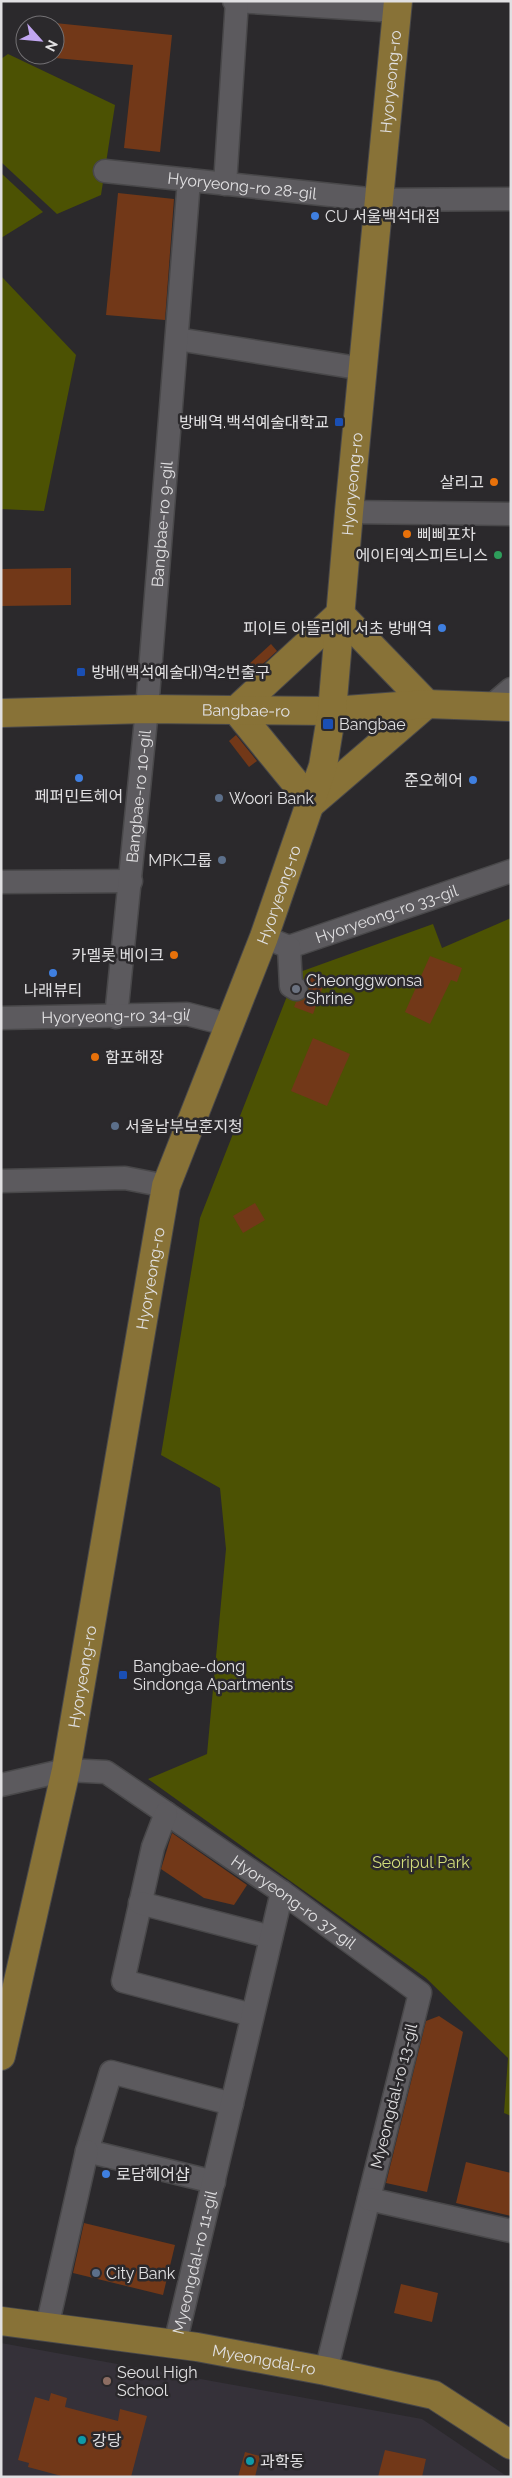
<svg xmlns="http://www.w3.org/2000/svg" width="512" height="2478" font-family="Raleway,'Noto Sans KR',sans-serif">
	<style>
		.built { fill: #353139 }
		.green { fill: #4c5203 }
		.building { fill: #723818 }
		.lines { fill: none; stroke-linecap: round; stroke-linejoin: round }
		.minor-casing { stroke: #49484a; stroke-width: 25 }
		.major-casing { stroke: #49484a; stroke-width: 30 }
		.minor { stroke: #5c5a5e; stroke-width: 22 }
		.major { stroke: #887237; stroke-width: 28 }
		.shop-dot { fill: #3f7fe0; stroke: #2b292c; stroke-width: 2 }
		.transit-dot { fill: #1a4fb4; stroke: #2b292c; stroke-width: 2 }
		.food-dot { fill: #e8710a; stroke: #2b292c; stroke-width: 2 }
		.leisure-dot { fill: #2e9e5b; stroke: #2b292c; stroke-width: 2 }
		.service-dot { fill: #5c6f8a; stroke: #2b292c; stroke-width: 2 }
		.worship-dot { fill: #6b7280; stroke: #2b292c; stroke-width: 2 }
		.education-dot { fill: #8d6e63; stroke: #2b292c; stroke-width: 2 }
		.culture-dot { fill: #0f9aa8; stroke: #2b292c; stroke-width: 2 }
		.labels { text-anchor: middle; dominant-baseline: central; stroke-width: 5; stroke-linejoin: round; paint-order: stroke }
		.street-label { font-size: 16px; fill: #e1e0e2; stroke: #2b292c }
		.poi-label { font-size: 16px; fill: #e1e0e2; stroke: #2b292c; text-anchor: start }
		.park-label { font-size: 16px; fill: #d2dd7b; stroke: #2b292c }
	</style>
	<rect width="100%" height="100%" fill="#2b292c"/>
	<!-- built -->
	<path class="built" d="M1,2343L422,2419L508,2477H1Z"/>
	<!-- green -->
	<g class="green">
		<path d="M8,54L115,105L101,195L57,214L1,162V59Z"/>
		<path d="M1,173L43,212L1,238Z"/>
		<path d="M1,276L76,355L44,511L1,509Z"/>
		<path d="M511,918V2116L504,2113L508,2058L426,1978L148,1779L207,1754L226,1549L220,1488L161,1455L200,1218L291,986L297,973L433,924L442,948Z"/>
	</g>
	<!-- building -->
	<g class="building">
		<path d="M55,23L172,35L160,152L124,148L133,65L55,58Z"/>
		<path d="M118,193L174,199L165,320L106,315Z"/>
		<path d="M71,568V605L1,606V569Z"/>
		<path d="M271,644L277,651L254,672L248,665Z"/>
		<path d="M236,735L257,761L249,767L229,741Z"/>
		<path d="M430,956L462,968L457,982L451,980L430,1024L405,1012Z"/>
		<path d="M306,974L325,981L313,1014L294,1007L296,1002L303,1000L307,995L309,989L304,979Z"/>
		<path d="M313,1038L350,1054L327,1106L291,1091Z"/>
		<path d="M255,1203L265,1220L243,1233L233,1216Z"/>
		<path d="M172,1833L247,1885L234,1905L204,1898L161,1869Z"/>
		<path d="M439,2016L463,2032L427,2192L386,2183L426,2021Z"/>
		<path d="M466,2162L511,2173V2216L456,2203Z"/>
		<path d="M84,2223L175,2245L163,2295L73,2273Z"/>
		<path d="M401,2284L438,2293L432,2322L394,2313Z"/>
		<path d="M51,2393L67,2398L65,2407L118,2421L120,2409L147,2416L131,2477H65L28,2467L29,2463L18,2460L35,2397L49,2401Z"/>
		<path d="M385,2450L426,2459L422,2477H378Z"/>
		<path d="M245,2452L260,2456L255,2477H238Z"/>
	</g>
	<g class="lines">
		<!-- minor casing -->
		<g class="minor-casing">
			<g id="minor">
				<path d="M234,1L397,11"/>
				<path id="s1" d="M105,171L378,200L511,199"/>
				<path d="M225,184L237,1"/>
				<path d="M177,339L364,369"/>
				<path d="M349,512L511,514"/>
				<path d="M490,707L511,689"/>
				<path d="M1,882L131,881"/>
				<path id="s2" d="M264,937L289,947L511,871"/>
				<path d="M289,947L291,986L296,989"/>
				<path id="s3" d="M116,1017L147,709L189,180"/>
				<path id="s4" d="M1,1018L187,1014L230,1025"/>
				<path d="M1,1181L125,1178L166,1186"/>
				<path id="s5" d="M1,1785L66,1770L106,1772L282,1892L420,1993L326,2371"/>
				<path d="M166,1813L153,1847L123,1981L252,2015"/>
				<path d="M140,1903L271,1937"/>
				<path d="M214,2182L87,2151L111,2072L232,2104"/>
				<path d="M369,2199L511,2231"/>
				<path d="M47,2327L87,2151"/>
				<path id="s6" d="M175,2344L282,1892"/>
			</g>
		</g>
		<!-- major casing -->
		<g class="major-casing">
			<g id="major">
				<path d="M340,614L427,704L312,803L236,710Z"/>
				<path id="s7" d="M1,713L147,709L332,711L427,704L511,707"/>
				<path id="s8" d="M1,2056L66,1770L166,1186L264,937L323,766L332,711L349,512L398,1"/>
				<path id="s9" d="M1,2321L197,2347L326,2371L434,2395L511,2445"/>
			</g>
		</g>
		<!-- minor -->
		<use href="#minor" class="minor"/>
		<!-- major -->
		<use href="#major" class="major"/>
	</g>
	<!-- markers -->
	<g class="shop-dot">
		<circle cx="315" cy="216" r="5"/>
		<circle cx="442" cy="628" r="5"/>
		<circle cx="79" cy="778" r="5"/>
		<circle cx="473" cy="780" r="5"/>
		<circle cx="53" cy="973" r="5"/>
		<circle cx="106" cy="2174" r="5"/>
	</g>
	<g class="transit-dot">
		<rect x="334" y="417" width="10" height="10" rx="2.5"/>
		<rect x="76" y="667" width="10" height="10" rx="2.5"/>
		<rect x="322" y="718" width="12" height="12" rx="2.5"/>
		<rect x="118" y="1670" width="10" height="10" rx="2.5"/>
	</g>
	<g class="food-dot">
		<circle cx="494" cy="482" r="5"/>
		<circle cx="407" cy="534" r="5"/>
		<circle cx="174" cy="955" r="5"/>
		<circle cx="95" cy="1057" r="5"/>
	</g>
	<circle class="leisure-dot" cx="498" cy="555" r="5"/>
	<g class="service-dot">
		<circle cx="219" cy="798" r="5"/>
		<circle cx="222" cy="860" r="5"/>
		<circle cx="115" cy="1126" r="5"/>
		<circle cx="96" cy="2273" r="5"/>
	</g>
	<circle class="worship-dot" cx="296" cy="989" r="5"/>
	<circle class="education-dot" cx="107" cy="2381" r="5"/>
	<g class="culture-dot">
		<circle cx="82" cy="2440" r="5"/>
		<circle cx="250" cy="2461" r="5"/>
	</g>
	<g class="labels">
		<!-- street labels -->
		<g class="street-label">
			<text stroke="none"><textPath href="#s8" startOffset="2022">Hyoryeong-ro</textPath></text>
			<text stroke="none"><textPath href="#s1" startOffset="138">Hyoryeong-ro 28-gil</textPath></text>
			<text stroke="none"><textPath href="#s8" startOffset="1618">Hyoryeong-ro</textPath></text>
			<text stroke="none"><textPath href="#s3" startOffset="495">Bangbae-ro 9-gil</textPath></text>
			<text stroke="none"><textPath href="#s7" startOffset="245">Bangbae-ro</textPath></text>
			<text stroke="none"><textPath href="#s3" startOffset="222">Bangbae-ro 10-gil</textPath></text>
			<text stroke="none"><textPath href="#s8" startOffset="1198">Hyoryeong-ro</textPath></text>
			<text stroke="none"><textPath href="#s2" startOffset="130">Hyoryeong-ro 33-gil</textPath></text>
			<text stroke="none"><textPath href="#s4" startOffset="115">Hyoryeong-ro 34-gil</textPath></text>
			<text stroke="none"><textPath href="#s8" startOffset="792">Hyoryeong-ro</textPath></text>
			<text stroke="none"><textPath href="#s8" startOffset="388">Hyoryeong-ro</textPath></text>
			<text stroke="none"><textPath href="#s5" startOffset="335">Hyoryeong-ro 37-gil</textPath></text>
			<text transform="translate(394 2096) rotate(-76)">Myeongdal-ro 13-gil</text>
			<text stroke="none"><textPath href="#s6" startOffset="84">Myeongdal-ro 11-gil</textPath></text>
			<text stroke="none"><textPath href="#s9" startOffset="266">Myeongdal-ro</textPath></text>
		</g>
		<!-- poi labels -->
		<g class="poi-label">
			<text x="325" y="216">CU 서울백석대점</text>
			<text x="329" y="422" text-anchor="end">방배역.백석예술대학교</text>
			<text x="484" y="482" text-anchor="end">살리고</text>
			<text x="417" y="534">삐삐포차</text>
			<text x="488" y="555" text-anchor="end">에이티엑스피트니스</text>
			<text x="432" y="628" text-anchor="end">피이트 아뜰리에 서초 방배역</text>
			<text x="91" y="672">방배(백석예술대)역2번출구</text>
			<text x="339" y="724">Bangbae</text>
			<text x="463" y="780" text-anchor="end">준오헤어</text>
			<text x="79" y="796" text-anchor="middle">페퍼민트헤어</text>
			<text x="229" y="798">Woori Bank</text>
			<text x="212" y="860" text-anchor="end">MPK그룹</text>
			<text x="164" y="955" text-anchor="end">카멜롯 베이크</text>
			<text x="306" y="980">Cheonggwonsa<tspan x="306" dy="18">Shrine</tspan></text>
			<text x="53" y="990" text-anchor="middle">나래뷰티</text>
			<text x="105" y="1057">함포해장</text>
			<text x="125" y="1126">서울남부보훈지청</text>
			<text x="133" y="1666">Bangbae-dong<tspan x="133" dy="18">Sindonga Apartments</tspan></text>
			<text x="116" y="2174">로담헤어샵</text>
			<text x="106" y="2273">City Bank</text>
			<text x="117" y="2372">Seoul High<tspan x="117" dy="18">School</tspan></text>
			<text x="92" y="2440">강당</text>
			<text x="260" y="2461">과학동</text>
		</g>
		<!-- park labels -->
		<g class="park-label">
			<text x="421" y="1862">Seoripul Park</text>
		</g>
	</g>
	<!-- border -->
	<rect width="512" height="2478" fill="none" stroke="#e1e0e2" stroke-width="5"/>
	<!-- north arrow -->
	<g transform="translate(40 40) rotate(117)"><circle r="24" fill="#2b292c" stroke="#747275"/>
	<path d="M0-4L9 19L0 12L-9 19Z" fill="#c2a7f2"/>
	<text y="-8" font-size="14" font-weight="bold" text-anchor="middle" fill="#e1e0e2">N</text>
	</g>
</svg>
